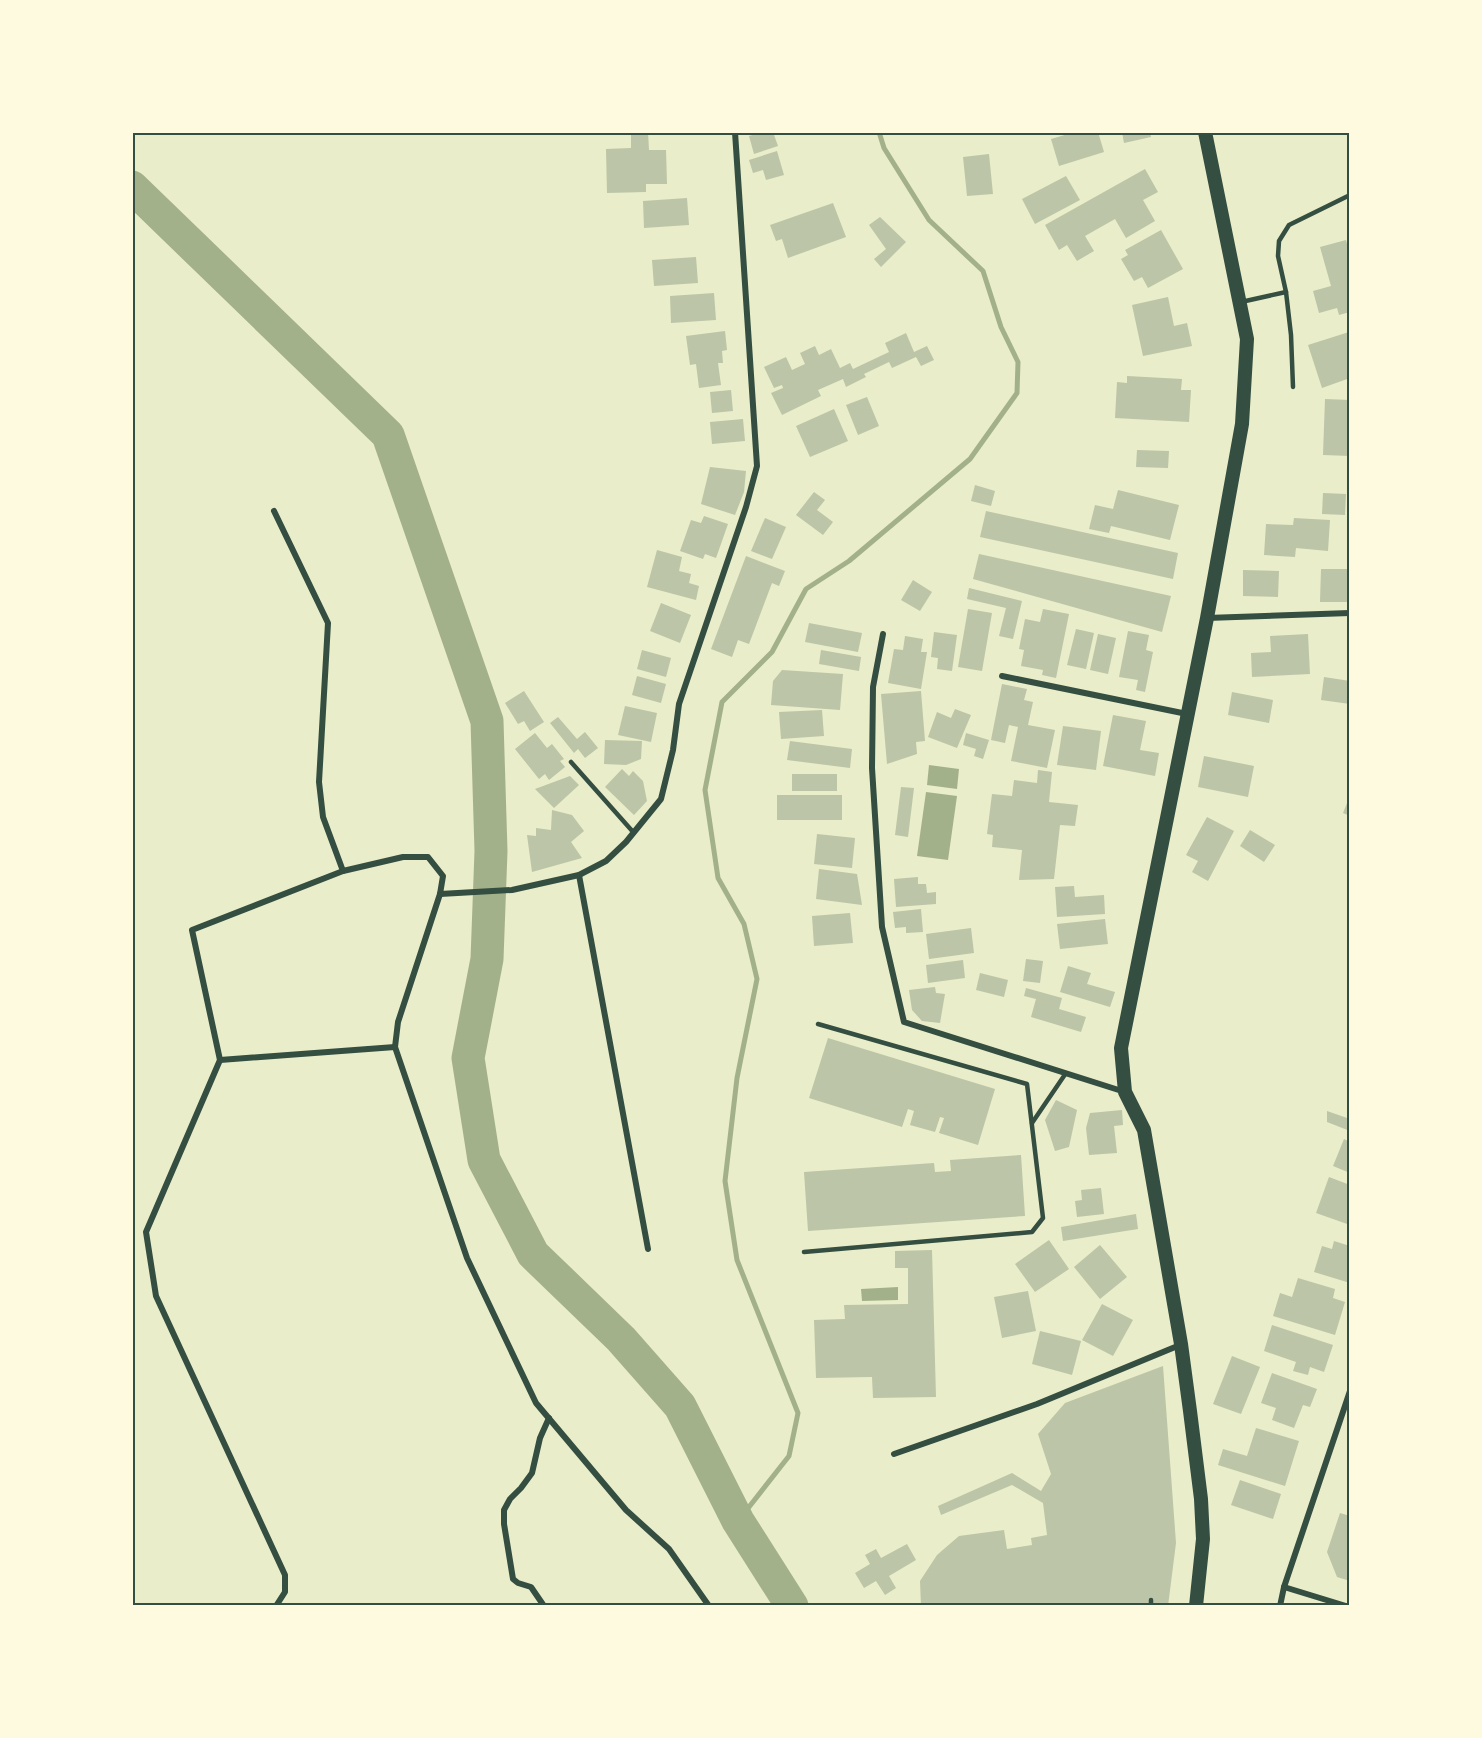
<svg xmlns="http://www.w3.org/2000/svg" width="1482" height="1738" font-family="'Alegreya Sans',sans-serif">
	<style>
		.water { fill: #a3b18a }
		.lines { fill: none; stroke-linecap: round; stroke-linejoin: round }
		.stream { stroke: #a3b18a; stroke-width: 5 }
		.river { stroke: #a3b18a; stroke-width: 33 }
		.building { fill: #bcc5a7 }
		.service { stroke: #344e41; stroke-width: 4.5 }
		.minor { stroke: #344e41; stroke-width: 6 }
		.primary { stroke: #344e41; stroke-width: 14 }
		.neatline { fill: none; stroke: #344e41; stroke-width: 2 }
	</style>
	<rect width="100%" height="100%" fill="#e9edc9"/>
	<!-- water -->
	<g class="water">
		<path d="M929,765L959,769L957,789L927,785Z"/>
		<path d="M926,792L957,796L948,860L917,856Z"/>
		<path d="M898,1287V1300L862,1301L861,1289Z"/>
	</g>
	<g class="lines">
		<!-- stream -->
		<path class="stream" d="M738,1521L789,1456L798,1413L737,1260L725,1181L737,1078L757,979L744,924L718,878L705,790L722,702L772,652L806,589L849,561L970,459L1017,393L1018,362L1001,327L983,271L929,220L884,148L879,132"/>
		<!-- river -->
		<path class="river" d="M132,187L388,435L487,721L491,851L487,959L468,1058L484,1160L533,1254L621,1339L680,1406L738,1521L792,1606"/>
	</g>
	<!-- building -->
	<g class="building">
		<path d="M648,132L649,150H666L667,184H646V192L607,193L606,149L631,148V133Z"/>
		<path d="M763,132H773L778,146L754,154L749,136Z"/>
		<path d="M1075,132H1098L1104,152L1059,166L1051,139Z"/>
		<path d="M1122,132H1150L1151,137L1124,143Z"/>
		<path d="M777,151L784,175L766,180L763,170L753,173L749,160Z"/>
		<path d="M989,154L993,194L967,196L963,157Z"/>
		<path d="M1145,169L1158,192L1143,200L1155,221L1126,238L1115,219L1085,236L1094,251L1077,261L1067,245L1059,250L1045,225Z"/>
		<path d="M1066,176L1080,200L1035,224L1022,199Z"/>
		<path d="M687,198L689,225L644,228L643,201Z"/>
		<path d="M833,203L846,237L788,258L782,239L776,241L770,225Z"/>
		<path d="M880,217L906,242L881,267L874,259L886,249L869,225Z"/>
		<path d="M1161,230L1183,269L1148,288L1142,277L1134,281L1121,259L1128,255L1125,250Z"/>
		<path d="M1346,240L1350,254V312L1339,315L1337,308L1319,313L1313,291L1331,286L1320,247Z"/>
		<path d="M696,257L698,283L654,286L652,260Z"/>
		<path d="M714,293L716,320L671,323L670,296Z"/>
		<path d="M1168,297L1174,326L1187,323L1192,346L1143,356L1132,305Z"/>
		<path d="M725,331L727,350L722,351L723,363H718L721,385L699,388L696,364L690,365L686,336Z"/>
		<path d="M1349,332L1350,378L1322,388L1308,345Z"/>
		<path d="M906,333L914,352L927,346L934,360L921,366L916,357L892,368L889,362L864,374L866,377L846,387L843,379L818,390L821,396L782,415L771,393L783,388L782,385L774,388L764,367L786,357L792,370L805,364L800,353L815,346L819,355L831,349L840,368L850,363L853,369L889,352L885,343Z"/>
		<path d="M1127,376L1182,379L1181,390H1191L1189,422L1115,418L1117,382L1127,383Z"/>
		<path d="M731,390L733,411L712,413L710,392Z"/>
		<path d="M867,397L879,426L858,435L846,405Z"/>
		<path d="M1325,399L1350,400V456L1323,455Z"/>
		<path d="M834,409L848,441L810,457L796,426Z"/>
		<path d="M743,419L745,441L712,444L710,422Z"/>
		<path d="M1137,450L1169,451L1168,468L1136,467Z"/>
		<path d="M710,467L746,471L744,492L735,515L701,504Z"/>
		<path d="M975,485L995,491L991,506L971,501Z"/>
		<path d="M1118,490L1179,505L1170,540L1111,526L1109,533L1089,529L1095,505L1113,509Z"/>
		<path d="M814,492L825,500L817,510L833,522L823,535L796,515Z"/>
		<path d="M1323,493L1346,494L1345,515L1322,514Z"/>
		<path d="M986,511L1178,553L1173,579L980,537Z"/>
		<path d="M704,516L728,524L716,558L705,554L703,559L680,551L691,520L701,523Z"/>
		<path d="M765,518L786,527L772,559L751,551Z"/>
		<path d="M1294,518L1330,520L1328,551L1296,548L1295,557L1264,555L1266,524L1293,525Z"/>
		<path d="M657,550L682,557L679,571L691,574L689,583L699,586L696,600L647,587Z"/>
		<path d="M979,554L1171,596L1162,632L973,579Z"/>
		<path d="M746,556L785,571L779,586L772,583L749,644L738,640L732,657L711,649Z"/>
		<path d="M1321,569H1350V602H1320Z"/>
		<path d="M1243,570L1279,571L1278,597L1243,596Z"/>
		<path d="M913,580L932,592L920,611L901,600Z"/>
		<path d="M969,588L1022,601L1013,639L999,636L1006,608L967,599Z"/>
		<path d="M661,603L691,615L680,643L650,631Z"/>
		<path d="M968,609L992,613L982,671L958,667Z"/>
		<path d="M1043,609L1069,614L1056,678L1042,675L1043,670L1021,666L1024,650L1019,649L1025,619L1040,622Z"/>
		<path d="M809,623L862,633L858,652L805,642Z"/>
		<path d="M1076,629L1094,633L1086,669L1067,665Z"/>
		<path d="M1128,631L1149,635L1146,650L1153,652L1145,692L1136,690L1138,680L1119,677Z"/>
		<path d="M934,632L957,635L952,671L937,669L938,658L931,657Z"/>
		<path d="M1098,634L1116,638L1108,674L1090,670Z"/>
		<path d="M1308,634L1310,674L1252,677L1251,653L1271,652L1270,636Z"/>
		<path d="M905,636L923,639L921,652H927L921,689L888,683L894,649L903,650Z"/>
		<path d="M642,650L671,658L666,677L637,669Z"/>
		<path d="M821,650L861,657L859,671L819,664Z"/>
		<path d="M782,670L843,674L840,710L771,705L773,681Z"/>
		<path d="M637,676L666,684L661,703L632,695Z"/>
		<path d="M1324,677L1350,681V704L1321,700Z"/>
		<path d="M1002,684L1027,689L1024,700L1033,702L1028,725L1055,730L1047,768L1011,761L1018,727L1009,725L1005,743L991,740Z"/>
		<path d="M524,691L544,722L530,731L524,721L518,724L505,703Z"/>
		<path d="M921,691L925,741L916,742L917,754L887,764L881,694Z"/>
		<path d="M1232,692L1273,700L1269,723L1228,715Z"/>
		<path d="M625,706L657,713L651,742L618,735Z"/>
		<path d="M955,709L971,715L957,748L928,737L937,712L951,718Z"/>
		<path d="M822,710L824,736L781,739L779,712Z"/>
		<path d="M1113,715L1146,721L1140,750L1159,753L1155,776L1103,766Z"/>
		<path d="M558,717L577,739L585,732L598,748L585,758L578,749L574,753L550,723Z"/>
		<path d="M1063,726L1101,731L1096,770L1057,765Z"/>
		<path d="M535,733L547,748L552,744L564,759L560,761L565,767L549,780L545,774L539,779L515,749Z"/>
		<path d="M966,733L989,740L983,759L974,756L976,749L963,745Z"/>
		<path d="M605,740L642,741L641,759L626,765L604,764Z"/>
		<path d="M790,741L852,749L850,768L787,760Z"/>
		<path d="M1204,756L1254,766L1248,797L1198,787Z"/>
		<path d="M622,769L629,776L633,771L643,781L647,801L634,815L605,787Z"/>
		<path d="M1038,770L1052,772L1049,802L1078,805L1075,826L1060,825L1054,879L1019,880L1022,850L992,847L993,835L987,834L992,794L1012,796L1014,780L1037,783Z"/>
		<rect x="792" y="774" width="45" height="17"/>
		<path d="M570,776L579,785L554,808L535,789Z"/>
		<path d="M901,787L914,788L908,837L895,835Z"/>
		<rect x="777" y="795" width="65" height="25"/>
		<path d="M1350,796V816L1343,813Z"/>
		<path d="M552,810L572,815L584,831L571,842L582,858L532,872L527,835L536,836V828L551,830Z"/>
		<path d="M1207,817L1234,831L1208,881L1192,872L1198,861L1186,855Z"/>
		<path d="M1250,830L1275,845L1264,862L1240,846Z"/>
		<path d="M817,834L855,838L852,868L814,864Z"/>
		<path d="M819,869L857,874L862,905L816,899Z"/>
		<path d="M918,877V884H926L927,893L936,892V904L896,907L894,879Z"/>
		<path d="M1074,886L1075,897L1104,895L1105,914L1057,917L1055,887Z"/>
		<path d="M921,909L923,932L906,933V927L895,928L893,912Z"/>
		<path d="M850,913L853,943L814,946L812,916Z"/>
		<path d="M1105,919L1108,944L1060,949L1057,924Z"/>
		<path d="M971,928L974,953L929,959L926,934Z"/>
		<path d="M1026,959L1043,961L1040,983L1023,981Z"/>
		<path d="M963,960L965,978L928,983L926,965Z"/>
		<path d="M1068,966L1091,973L1087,984L1115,992L1110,1007L1060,992Z"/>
		<path d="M980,973L1008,980L1004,997L976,990Z"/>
		<path d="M935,987L936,993L945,994L940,1023L922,1021L912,1010L909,990Z"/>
		<path d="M1026,988L1062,998L1059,1009L1086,1017L1081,1032L1031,1017L1036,999L1024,996Z"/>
		<path d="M828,1038L995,1089L978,1145L939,1133L944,1118L940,1117L935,1132L910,1125L914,1111L908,1109L902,1127L809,1098Z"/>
		<path d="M1056,1100L1077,1110L1069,1147L1055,1151L1045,1120Z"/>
		<path d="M1122,1110L1123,1125L1114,1126L1117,1153L1089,1155L1086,1128L1090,1113Z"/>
		<path d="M1327,1111L1350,1119V1131L1327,1122Z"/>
		<path d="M1344,1139L1350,1142V1173L1333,1166Z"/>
		<path d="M1021,1155L1025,1216L808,1231L804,1172L934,1163L935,1172L951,1171L950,1160Z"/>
		<path d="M1329,1177L1350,1185V1225L1316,1213Z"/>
		<path d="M1101,1188L1104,1214L1077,1217L1075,1201L1082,1200L1081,1190Z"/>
		<path d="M1136,1214L1138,1229L1063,1241L1061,1227Z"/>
		<path d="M1049,1240L1069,1269L1035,1292L1015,1264Z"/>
		<path d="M1334,1241L1350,1246V1283L1314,1272L1322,1246L1332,1249Z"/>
		<path d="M1100,1245L1127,1277L1100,1299L1074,1267Z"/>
		<path d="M932,1250L936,1397L873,1398L872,1377L816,1378L814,1320L845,1319L844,1305L908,1304V1268H895V1251Z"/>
		<path d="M1298,1278L1335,1289L1333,1298L1345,1302L1335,1335L1273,1316L1280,1293L1292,1297Z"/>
		<path d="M1028,1291L1036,1331L1002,1338L994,1297Z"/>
		<path d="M1102,1304L1133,1320L1113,1356L1082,1340Z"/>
		<path d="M1272,1325L1333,1345L1324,1372L1310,1367L1308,1375L1293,1371L1296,1362L1264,1351Z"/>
		<path d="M1040,1331L1081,1341L1072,1375L1032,1364Z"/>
		<path d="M1232,1356L1260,1367L1241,1414L1213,1404Z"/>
		<path d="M1163,1366L1176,1543L1168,1606H921L920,1581L937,1555L959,1536L1004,1530L1007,1549L1032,1545L1031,1538L1047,1535L1043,1503L1012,1485L941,1515L938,1506L1012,1473L1041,1491L1051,1474L1038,1434L1065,1403Z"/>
		<path d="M1272,1373L1317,1389L1310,1407L1303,1405L1294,1428L1272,1420L1276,1408L1261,1403Z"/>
		<path d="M1256,1428L1299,1441L1285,1486L1218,1465L1223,1449L1247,1456Z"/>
		<path d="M1240,1480L1281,1494L1273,1519L1231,1505Z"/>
		<path d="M1340,1513L1350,1516V1581L1337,1577L1327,1552Z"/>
		<path d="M907,1544L916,1560L889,1576L896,1588L885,1595L876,1581L864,1588L855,1573L870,1564L865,1555L876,1549L881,1558Z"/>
	</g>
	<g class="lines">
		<!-- service -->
		<g class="service">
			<path d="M1241,302L1286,292"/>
			<path d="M1293,387L1291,335L1286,292L1278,256L1279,241L1289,225L1350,195"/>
			<path d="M571,762L634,833"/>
			<path d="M1032,1123L1066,1073"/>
			<path d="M804,1252L1032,1232L1043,1218L1027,1084L818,1024"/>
			<path d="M1151,1606V1600"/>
		</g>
		<!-- minor -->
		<g class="minor">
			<path d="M274,511L328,623L319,782L323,817L343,871"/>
			<path d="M1207,618L1350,613"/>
			<path d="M883,634L873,687L872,768L882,927L904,1022L1125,1092"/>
			<path d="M1002,676L1187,714"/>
			<path d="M579,875L648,1249"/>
			<path d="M440,894L512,890L579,875L606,861L626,842L661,799L673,750L679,704L746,507L757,466L735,132"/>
			<path d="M220,1060L395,1047"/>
			<path d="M894,1454L1037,1404L1180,1345"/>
			<path d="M1284,1587L1346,1606"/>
			<path d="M276,1606L285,1592V1575L156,1296L146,1232L220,1060L192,930L343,871L403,857H428L443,876L440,894L398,1022L395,1047L467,1258L536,1403L626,1510L669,1549L709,1606"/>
			<path d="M544,1606L531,1587L518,1583L513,1579L504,1524V1510L510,1499L521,1488L532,1473L540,1438L549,1418"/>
			<path d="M1280,1606L1284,1587L1350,1391"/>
		</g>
		<!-- primary -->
		<path class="primary" d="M1196,1606L1203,1539L1201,1499L1190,1411L1181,1344L1144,1130L1125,1092L1121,1048L1207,618L1242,424L1247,339L1205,132"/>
	</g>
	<!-- border -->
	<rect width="1482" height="1738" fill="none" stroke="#fefae0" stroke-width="267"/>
	<rect x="134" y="134" width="1214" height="1470" class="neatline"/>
</svg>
